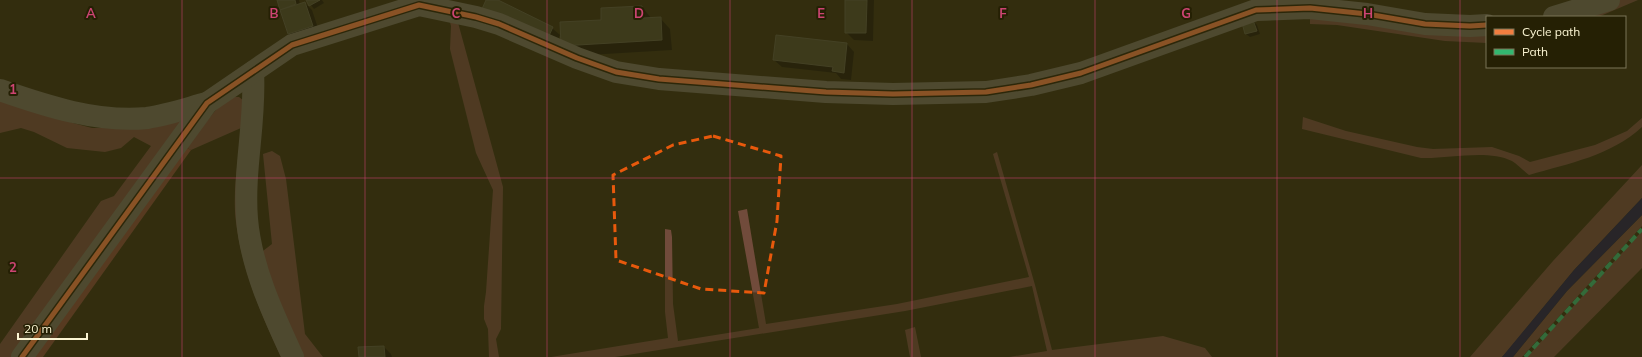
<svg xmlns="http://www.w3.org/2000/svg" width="1642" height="357" font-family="Mulish,sans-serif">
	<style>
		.green { fill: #714b3b }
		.forest { fill: #834b35 }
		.water { fill: #1b1b47 }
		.shadow { fill: #0007 }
		.building { fill: #4a492c; stroke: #58583e }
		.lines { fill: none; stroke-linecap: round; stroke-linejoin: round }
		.minor { stroke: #6f6b58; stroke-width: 22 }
		.quiet { stroke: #33b770; stroke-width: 4; stroke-dasharray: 8 4; stroke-linecap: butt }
		.cycleway-casing { stroke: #252004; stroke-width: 8 }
		.cycleway { stroke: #f27e40; stroke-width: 5 }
		.marked { fill: none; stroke: #e8590c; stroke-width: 3; stroke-dasharray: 8 5; stroke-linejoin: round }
		.grid { fill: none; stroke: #cd4473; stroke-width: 1; stroke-opacity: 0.55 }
		.grid-label { font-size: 13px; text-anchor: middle; font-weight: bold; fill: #cd4473; stroke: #252004; stroke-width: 4; stroke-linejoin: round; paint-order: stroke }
	</style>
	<rect width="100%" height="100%" fill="#332e0f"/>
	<!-- green -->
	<g class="green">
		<path d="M1620,0H1638L1598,17H1568Z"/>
		<path d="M1310,15L1487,31V43L1445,41L1337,25L1310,24Z"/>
		<path d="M449,18L457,19L503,187L501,329L496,339L499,357H489L488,329L484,319V306L486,292L493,190L476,153L450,49L451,26Z"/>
		<path d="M0,97L38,109L73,123L92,128H115L187,117L13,357H0V344L101,201L114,196L151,146L134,137L121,148L105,152L67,148L34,132L21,128L0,133Z"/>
		<path d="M232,97H239L244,101L241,192L281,357C261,314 242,270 236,222C232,192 239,158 241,128L191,150L185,147L220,105Z"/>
		<path d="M1303,117L1346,131L1417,147L1433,149L1492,147L1519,156L1530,162L1595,145L1627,131L1642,118V127C1610,156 1570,163 1529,175C1523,170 1518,165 1512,161C1487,149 1448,159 1421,158L1302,129Z"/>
		<path d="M272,151L280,156L286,179L305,334L323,357H298L259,254L272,244L263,154Z"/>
		<path d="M997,152L1035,285L1052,350L1163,336L1205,348L1212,357H1009L1047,351L1032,286L905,311L615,357H551L668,338L665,312V229L671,230L672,237L673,304L678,341L759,328L738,211L747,209L766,324L897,304L1029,277L993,154Z"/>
		<path d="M1642,165V198L1574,270L1505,354L1502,357H1470L1553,261Z"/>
		<path d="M1642,215V226L1522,357H1513L1567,291Z"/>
		<path d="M1642,231V268L1554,357H1527Z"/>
		<path d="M915,327L921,357H910L905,330Z"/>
	</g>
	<!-- forest -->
	<path class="forest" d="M185,147L191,150L43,357H30Z"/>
	<!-- water -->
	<path class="water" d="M1642,198V215L1567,291L1513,357H1502L1574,270Z"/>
	<!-- shadow -->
	<g class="shadow">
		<path d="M278,0H299L300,4L305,3L312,10L320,34L296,41L288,34Z"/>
		<path d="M307,0H322L324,3L314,9Z"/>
		<path d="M488,0H495L552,28L560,35L554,47Z"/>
		<path d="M846,0H874L873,41L854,40L846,32Z"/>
		<path d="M642,7L652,19L660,18L670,29L672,50L572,56L562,46L602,20Z"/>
		<path d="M1253,21L1257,25L1260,34L1250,37L1246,34Z"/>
		<path d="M847,44L854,52L851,80L841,79L836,73L782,67L774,60Z"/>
		<path d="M384,347L391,354L392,357H360Z"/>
	</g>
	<!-- building -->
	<g class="building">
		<path d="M277,0H295L296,4L280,10Z"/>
		<path d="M306,0H320L309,6Z"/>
		<path d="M486,0H498L553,27L547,40L482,9Z"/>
		<path d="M845,0H867L866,33H845Z"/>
		<path d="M305,2L313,26L288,34L280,10Z"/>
		<path d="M642,6L643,18L661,17L662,40L561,46L560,22L601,20V8Z"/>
		<path d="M1253,20L1257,31L1245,34L1242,23Z"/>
		<path d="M776,35L847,43L844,73L832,71L833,67L773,60Z"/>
		<path d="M384,346L385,357H359L358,347Z"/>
	</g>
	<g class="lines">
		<!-- minor -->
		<g class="minor">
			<path d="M1554,17L1609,0"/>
			<path d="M253,72C256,121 243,170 247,219C251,267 273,314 293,357"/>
			<path d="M0,90C46,106 98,123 147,118C167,115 188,108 207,103"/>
			<path d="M22,357L207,103L292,45L419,5L476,17L499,24L577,58L616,72L659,79L826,92L893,94L986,92L1031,85L1081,73L1256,10L1310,8L1367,14L1425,24L1470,26L1487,25"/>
		</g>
		<!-- quiet -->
		<path class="quiet" d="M1525,357L1642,229"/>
		<!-- cycleway casing -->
		<g class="cycleway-casing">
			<path id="cycleway" d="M22,357L207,103L292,45L419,5L476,17L499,24L577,58L616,72L659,79L826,92L893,94L986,92L1031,85L1081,73L1256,10L1310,8L1367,14L1425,24L1470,26L1487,25"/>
		</g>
		<!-- cycleway -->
		<use href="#cycleway" class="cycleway"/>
	</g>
	<!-- marked area -->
	<path d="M0 0H1642V357H0ZM713,136L781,156L777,221L764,293L701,289L616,260L613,175L673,145Z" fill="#332e0f" fill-opacity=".55" fill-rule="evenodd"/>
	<path class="marked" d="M713,136L781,156L777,221L764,293L701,289L616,260L613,175L673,145Z"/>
	<!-- grid -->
	<path class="grid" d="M182,0V357M365,0V357M547,0V357M730,0V357M912,0V357M1095,0V357M1277,0V357M1460,0V357M0,178H1642"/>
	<g class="grid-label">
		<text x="91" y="18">A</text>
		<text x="274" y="18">B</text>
		<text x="456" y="18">C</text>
		<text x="639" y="18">D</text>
		<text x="821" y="18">E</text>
		<text x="1003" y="18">F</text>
		<text x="1186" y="18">G</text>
		<text x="1368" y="18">H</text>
		<text x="13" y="94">1</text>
		<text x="13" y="272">2</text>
	</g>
	<!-- legend -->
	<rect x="1486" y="16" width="140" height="52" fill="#252004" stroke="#7b7557"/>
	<rect x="1494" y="29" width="20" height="6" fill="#f27e40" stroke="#7b7557"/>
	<text x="1522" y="36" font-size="12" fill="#fbf5d3">Cycle path</text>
	<rect x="1494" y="49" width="20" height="6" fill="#33b770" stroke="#7b7557"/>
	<text x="1522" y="56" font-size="12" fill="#fbf5d3">Path</text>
	<!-- scale -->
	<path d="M18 333v6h69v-6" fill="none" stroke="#fbf5d3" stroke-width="2"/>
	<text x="24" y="333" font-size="12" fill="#fbf5d3" stroke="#252004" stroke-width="3" paint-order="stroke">20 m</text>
</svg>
